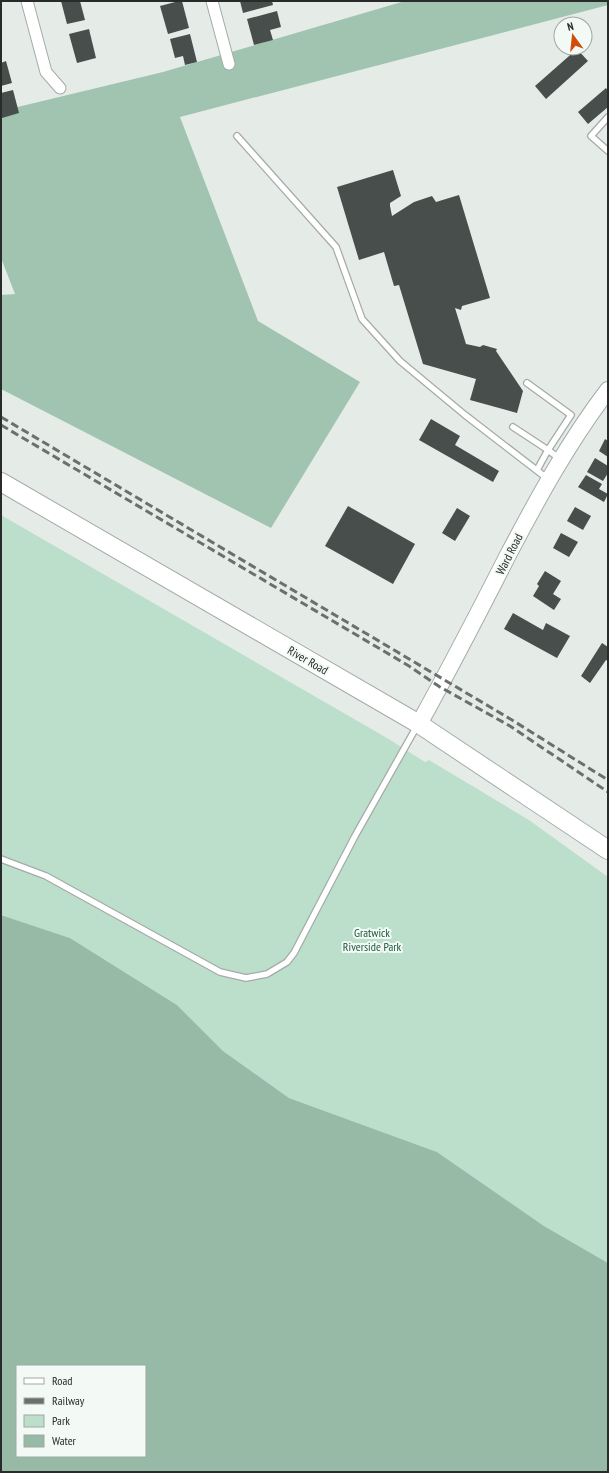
<svg xmlns="http://www.w3.org/2000/svg" width="609" height="1473" font-family="'PT Sans Narrow',sans-serif">
	<style>
		.green { fill: #bcdfcc }
		.forest { fill: #a1c4b1 }
		.water { fill: #97baa7; fill-rule: evenodd }
		.building { fill: #484e4b }
		.lines { fill: none; stroke-linecap: round; stroke-linejoin: round }
		.service-casing { stroke: #a5aba8; stroke-width: 8 }
		.minor-casing { stroke: #a5aba8; stroke-width: 13 }
		.secondary-casing { stroke: #a5aba8; stroke-width: 18 }
		.primary-casing { stroke: #a5aba8; stroke-width: 20 }
		.service { stroke: #fff; stroke-width: 5.5 }
		.minor { stroke: #fff; stroke-width: 11 }
		.secondary { stroke: #fff; stroke-width: 16 }
		.primary { stroke: #fff; stroke-width: 18 }
		.rail { stroke: #6b706d; stroke-width: 3; stroke-dasharray: 8 4; stroke-linecap: butt }
		.labels { text-anchor: middle; dominant-baseline: central; stroke-width: 4; stroke-linejoin: round; paint-order: stroke }
		.street-label { font-size: 12px; fill: #282b29; stroke: #f3f9f5 }
		.park-label { font-size: 12px; fill: #1c583e; stroke: #f3f9f5 }
	</style>
	<rect width="100%" height="100%" fill="#e5ece8"/>
	<!-- green -->
	<path class="green" d="M1,515L387,738L425,762L429,760L529,820L608,877V1263L544,1226L437,1152L289,1098L223,1051L177,1005L70,938L1,915Z"/>
	<!-- forest -->
	<path class="forest" d="M405,1H608V5L180,117L258,321L360,382L271,528L1,389V295L15,294L1,258V111L163,72Z"/>
	<!-- water -->
	<path class="water" d="M1,915L70,938L177,1005L223,1051L289,1098L437,1152L544,1226L608,1263V1472H1ZM17,1366H145V1456H17Z"/>
	<!-- building -->
	<g class="building">
		<path d="M61,1H80L85,20L67,24Z"/>
		<path d="M179,1H182L189,28L168,34L160,6Z"/>
		<path d="M240,1H272L273,5L243,13Z"/>
		<path d="M277,11L281,27L270,30L273,40L254,45L247,19Z"/>
		<path d="M89,29L96,58L77,63L69,34Z"/>
		<path d="M190,34L197,62L185,65L183,56L175,58L170,39Z"/>
		<path d="M577,49L588,61L546,99L535,86Z"/>
		<path d="M6,61L12,83L1,86V63Z"/>
		<path d="M606,88L608,91V107L588,124L578,112Z"/>
		<path d="M13,90L19,113L2,118L1,93Z"/>
		<path d="M393,170L401,196L390,203V206L392,216L414,202L432,196L436,202L459,195L490,298L462,306L461,310L455,308L466,344L480,347L483,345L497,349L496,351L523,391L517,413L470,400L476,379L423,364L399,285L394,286L384,252L359,260L337,187Z"/>
		<path d="M431,419L460,436L455,445L499,471L493,482L419,440Z"/>
		<path d="M605,439L608,441V457L599,451Z"/>
		<path d="M595,458L608,466V473L603,481L587,472Z"/>
		<path d="M586,475L602,484L599,489L608,494L604,502L578,487Z"/>
		<path d="M348,506L415,544L393,584L325,546Z"/>
		<path d="M575,507L591,516L583,530L567,521Z"/>
		<path d="M457,508L470,516L455,541L442,533Z"/>
		<path d="M561,533L578,542L569,557L553,548Z"/>
		<path d="M545,571L561,581L553,594L561,599L554,610L533,596L539,586L537,584Z"/>
		<path d="M513,613L543,630L546,623L570,636L557,658L504,629Z"/>
		<path d="M602,643L608,647V661L606,660L590,683L581,676Z"/>
	</g>
	<g class="lines">
		<!-- service casing -->
		<g class="service-casing">
			<g id="service">
				<path d="M608,117L591,136L608,151"/>
				<path d="M237,136L336,247L362,319L400,361L465,415L548,479"/>
				<path d="M513,427L548,450L571,415L527,383"/>
				<path d="M537,470L548,450L560,459"/>
				<path d="M1,859L46,876L220,972L246,978L267,974L287,962L294,953L355,836L417,726"/>
			</g>
		</g>
		<!-- minor casing -->
		<g class="minor-casing">
			<g id="minor">
				<path d="M27,1L46,72L60,88"/>
				<path d="M212,1L229,64"/>
			</g>
		</g>
		<!-- secondary casing -->
		<g class="secondary-casing">
			<path id="secondary" d="M419,724C450,668 479,612 508,555C538,498 569,441 608,390"/>
		</g>
		<!-- primary casing -->
		<g class="primary-casing">
			<path id="primary" d="M1,482L419,724L608,850"/>
		</g>
		<!-- service -->
		<use href="#service" class="service"/>
		<!-- minor -->
		<use href="#minor" class="minor"/>
		<!-- secondary -->
		<use href="#secondary" class="secondary"/>
		<!-- primary -->
		<use href="#primary" class="primary"/>
		<!-- rail -->
		<g class="rail">
			<path d="M1,417L512,720L608,780"/>
			<path d="M1,425L409,666L440,687L510,726L608,792"/>
		</g>
	</g>
	<g class="labels">
		<!-- street labels -->
		<g class="street-label">
			<text transform="translate(509 554) rotate(-63)">Ward Road</text>
			<text transform="translate(308 660) rotate(30)">River Road</text>
		</g>
		<!-- park labels -->
		<g class="park-label">
			<text x="372" y="932">Gratwick<tspan x="372" dy="14">Riverside Park</tspan></text>
		</g>
	</g>
	<!-- border -->
	<rect width="609" height="1473" fill="none" stroke="#282b29" stroke-width="4"/>
	<!-- legend -->
	<rect x="16" y="1365" width="130" height="92" fill="#f3f9f5" stroke="#a2a7a3"/>
	<rect x="24" y="1378" width="20" height="6" fill="#ffffff" stroke="#a2a7a3"/>
	<text x="52" y="1385" font-size="12" fill="#282b29">Road</text>
	<rect x="24" y="1398" width="20" height="6" fill="#6b706d" stroke="#a2a7a3"/>
	<text x="52" y="1405" font-size="12" fill="#282b29">Railway</text>
	<rect x="24" y="1415" width="20" height="12" fill="#bcdfcc" stroke="#a2a7a3"/>
	<text x="52" y="1425" font-size="12" fill="#282b29">Park</text>
	<rect x="24" y="1435" width="20" height="12" fill="#97baa7" stroke="#a2a7a3"/>
	<text x="52" y="1445" font-size="12" fill="#282b29">Water</text>
	<!-- north arrow -->
	<g transform="translate(573 36) rotate(345)"><circle r="19" fill="#f3f9f5" stroke="#a2a7a3"/>
	<path d="M0-3L7 15L0 10L-7 15Z" fill="#d14c09"/>
	<text y="-6" font-size="11" font-weight="bold" text-anchor="middle" fill="#282b29">N</text>
	</g>
</svg>
